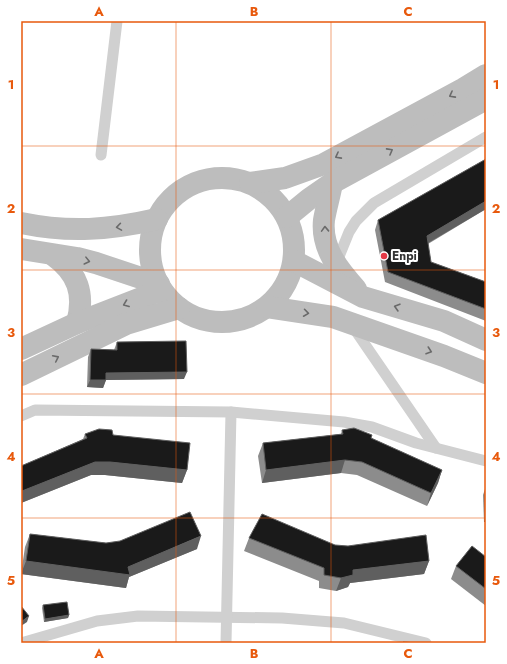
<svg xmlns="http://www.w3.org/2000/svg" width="507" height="664" font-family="Jost,sans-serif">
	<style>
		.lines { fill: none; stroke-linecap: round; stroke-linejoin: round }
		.service { stroke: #d0d0d0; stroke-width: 11 }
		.secondary { stroke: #bdbdbd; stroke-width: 22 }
		.wall { fill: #8c8c8c }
		.shaded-wall { fill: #5f5f5f }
		.building { fill: #1a1a1a; stroke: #5f5f5f }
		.oneway { stroke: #6a6a6a }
		.grid { fill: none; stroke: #e8590c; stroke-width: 1; stroke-opacity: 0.55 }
		.poi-dot { fill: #e63946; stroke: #fff; stroke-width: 1.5 }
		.labels { text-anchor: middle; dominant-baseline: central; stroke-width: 4; stroke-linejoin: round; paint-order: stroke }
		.poi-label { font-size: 12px; font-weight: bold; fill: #333; stroke: #fff; text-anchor: start }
		.neatline { fill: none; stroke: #e8590c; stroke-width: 1.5 }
		.grid-label { font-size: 13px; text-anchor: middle; font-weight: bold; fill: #e8590c }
	</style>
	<rect width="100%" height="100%" fill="#fff"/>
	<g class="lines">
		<!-- service -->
		<g class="service">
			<path d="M101,155L117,21"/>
			<path d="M336,264L349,232L356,221L374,203L486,137"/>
			<path d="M353,327L436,448"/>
			<path d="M21,416L35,410L231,412L344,422L372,427L416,443L486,461"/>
			<path d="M21,643L97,621L138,616L282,618L344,623L426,643"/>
			<path d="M226,643L231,412"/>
		</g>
		<!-- secondary -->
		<g class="secondary">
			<circle cx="222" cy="250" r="72"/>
			<path d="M250,183L285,178L324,164L463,89L486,75"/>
			<path d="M332,183C330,195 326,208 324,220C321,248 338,269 356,289"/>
			<path d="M287,217L309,199L332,183L486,99"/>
			<path d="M21,223C70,233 109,230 157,219"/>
			<path d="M21,249L77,258L96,263L159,284"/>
			<path d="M53,255C78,273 85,294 77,323"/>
			<path d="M294,261L363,297L444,321L486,340"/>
			<path d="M267,307L333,317L444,356L486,373"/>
			<path d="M21,349L77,323L162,290"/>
			<path d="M21,375L126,324L179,308"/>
		</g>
	</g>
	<!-- wall -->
	<g class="wall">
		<path d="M486,159V209L428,244L431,262L486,282V321L385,282L375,230L378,220Z"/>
		<path d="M117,342L184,379L106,380L103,388L87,387L88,357L91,349L114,350Z"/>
		<path d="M342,430L372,435L371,438L442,470L438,483L427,506L357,475L341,473L262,483L258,456L263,443L341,434Z"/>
		<path d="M85,434L113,435L187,470L182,483L105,475H91L21,503V466L83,439Z"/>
		<path d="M486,486V522H484L483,495Z"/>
		<path d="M30,534L106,543L197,549L129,577L126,588L21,574L25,547Z"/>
		<path d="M249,538L335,545L429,561L424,574L350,583L348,587L336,591L319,588V581L244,551Z"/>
		<path d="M486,557V606L451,579L456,566Z"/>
		<path d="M43,605L69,615L68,618L44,622L42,608Z"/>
	</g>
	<!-- shaded-wall -->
	<g class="shaded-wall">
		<path d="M486,201V209L423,246L427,236Z"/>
		<path d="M187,372L184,379L106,380L103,388L87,387L90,380L106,373Z"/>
		<path d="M345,460L341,473L262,483L266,470Z"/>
		<path d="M95,462H110L187,470L182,483L105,475H91L21,503V493L22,491Z"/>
		<path d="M442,470L438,483L427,506L431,493Z"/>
		<path d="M486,516V522H484Z"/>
		<path d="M201,536L197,549L129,577L126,588L21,574L26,561L128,567Z"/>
		<path d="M429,561L424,574L350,583L348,587L336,591L341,578L353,570Z"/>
		<path d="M69,615L68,618L44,622L45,619Z"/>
		<path d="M29,616L27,622L21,626V622Z"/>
	</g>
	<!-- building -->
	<g class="building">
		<path d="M486,159V201L427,236L431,262L486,282V309L388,272L378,220Z"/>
		<path d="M186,341L187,372L106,373V380H90L91,349L117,350V342Z"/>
		<path d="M354,428L372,435L371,438L442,470L431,493L362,462L345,460L266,470L263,443L343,434L342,430Z"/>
		<path d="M99,429L112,430L113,435L190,443L187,470L110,462H95L22,491L21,489V466L87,438L85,434Z"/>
		<path d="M190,512L201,536L128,567L130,575L26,561L30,534L106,543L120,541Z"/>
		<path d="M262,514L335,545L348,546L426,535L429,561L353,570V575L341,578L324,575V568L249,538Z"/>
		<path d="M472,546L486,557V589L456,566Z"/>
		<path d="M67,602L69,615L45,619L43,605Z"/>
		<path d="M21,606L29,616L21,622Z"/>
		<path d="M403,642L418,643H403Z"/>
	</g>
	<!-- one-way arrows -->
	<defs><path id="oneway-chevron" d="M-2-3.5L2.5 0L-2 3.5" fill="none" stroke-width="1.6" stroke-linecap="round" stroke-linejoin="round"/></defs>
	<g class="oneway">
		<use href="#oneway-chevron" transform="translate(452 95) rotate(152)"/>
		<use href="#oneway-chevron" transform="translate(390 151) rotate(-29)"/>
		<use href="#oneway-chevron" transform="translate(338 156) rotate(152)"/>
		<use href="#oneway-chevron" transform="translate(119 227) rotate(171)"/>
		<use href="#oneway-chevron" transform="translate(325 229) rotate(-92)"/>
		<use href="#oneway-chevron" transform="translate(87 261) rotate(14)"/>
		<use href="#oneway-chevron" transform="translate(126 304) rotate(159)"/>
		<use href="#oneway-chevron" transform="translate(397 307) rotate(-164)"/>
		<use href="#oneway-chevron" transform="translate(306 313) rotate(8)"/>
		<use href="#oneway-chevron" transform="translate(429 351) rotate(19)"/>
		<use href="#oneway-chevron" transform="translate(56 358) rotate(-26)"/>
	</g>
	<!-- grid -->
	<path class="grid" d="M176,21V643M331,21V643M21,146H486M21,270H486M21,394H486M21,518H486"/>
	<!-- markers -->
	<circle class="poi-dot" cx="384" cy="256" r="4"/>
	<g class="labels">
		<!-- poi labels -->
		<g class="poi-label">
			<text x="392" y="256">Enpi</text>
		</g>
	</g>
	<!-- border -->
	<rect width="507" height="664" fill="none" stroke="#ffffff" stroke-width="44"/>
	<rect x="22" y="22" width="463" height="620" class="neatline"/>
	<g class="grid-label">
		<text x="99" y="16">A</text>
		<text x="254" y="16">B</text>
		<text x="408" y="16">C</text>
		<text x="11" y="89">1</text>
		<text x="496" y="89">1</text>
		<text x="11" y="213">2</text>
		<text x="496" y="213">2</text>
		<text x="11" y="337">3</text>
		<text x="496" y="337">3</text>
		<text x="11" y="461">4</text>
		<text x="496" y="461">4</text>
		<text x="11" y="585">5</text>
		<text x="496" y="585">5</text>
		<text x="99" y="658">A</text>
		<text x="254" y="658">B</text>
		<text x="408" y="658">C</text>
	</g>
</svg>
